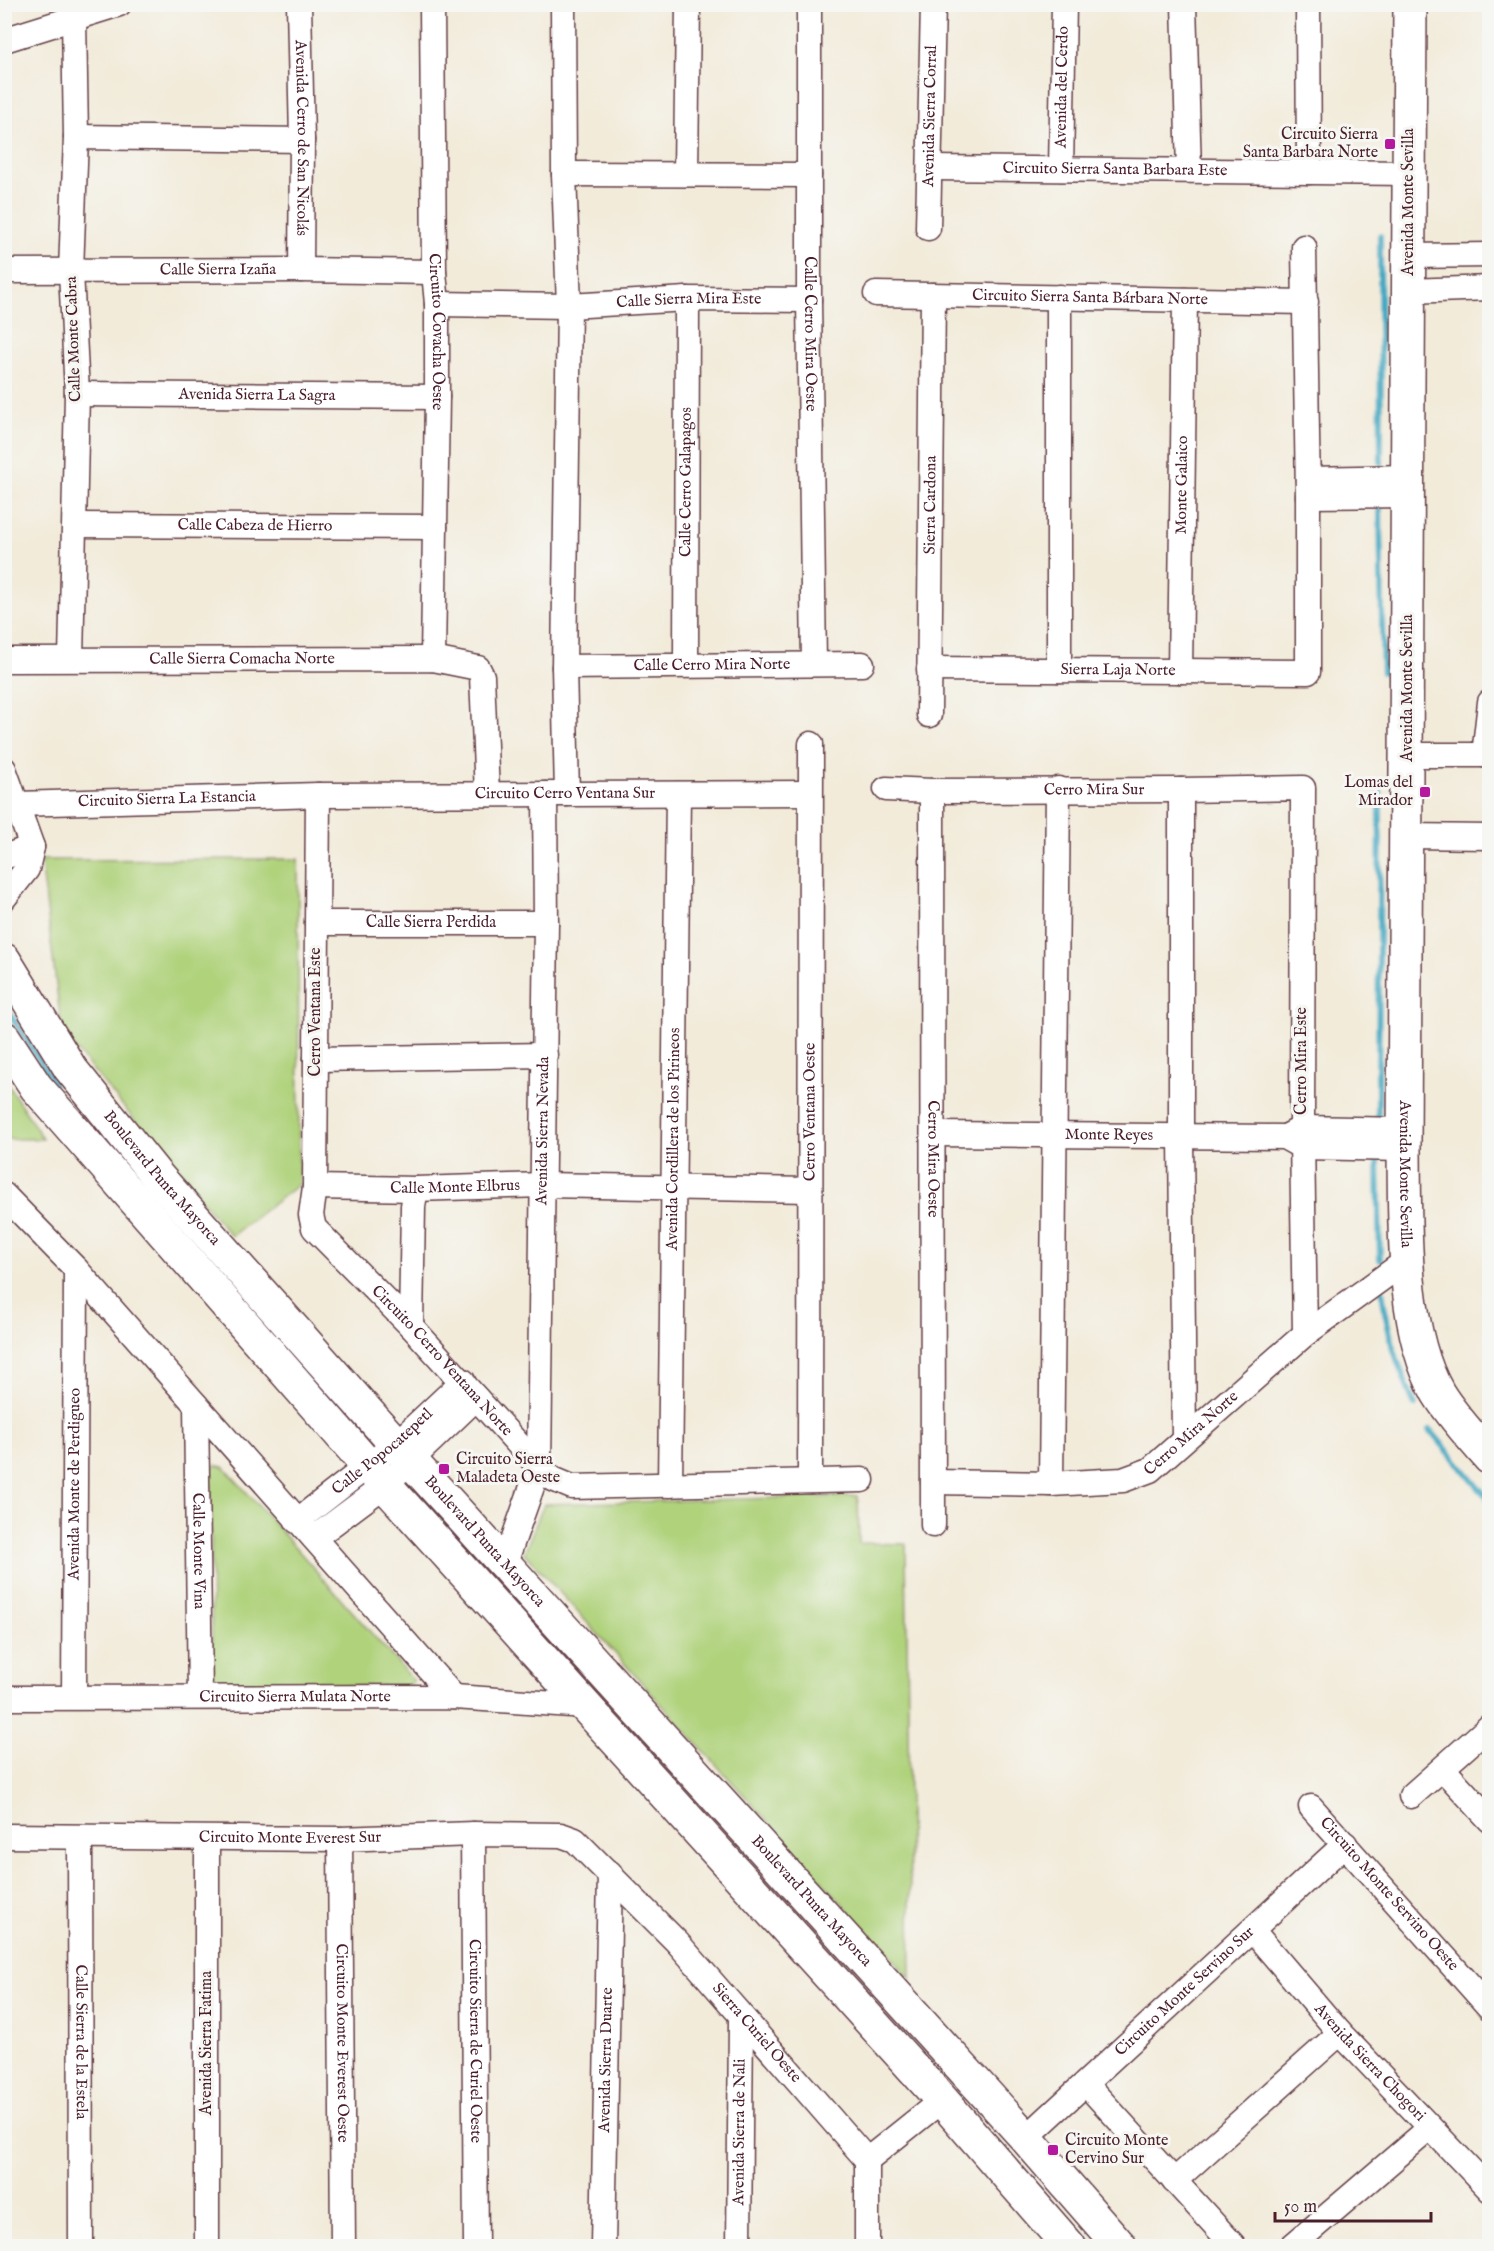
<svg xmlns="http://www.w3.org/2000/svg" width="1494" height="2251" font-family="'IM FELL English',serif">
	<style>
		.green { fill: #afd27a; stroke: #7c7852; stroke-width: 1.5 }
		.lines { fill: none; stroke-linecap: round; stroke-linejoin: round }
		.stream { stroke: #42a8c2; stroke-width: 6 }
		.street-casing { stroke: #633e45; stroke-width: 27 }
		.secondary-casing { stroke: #633e45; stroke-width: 36 }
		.street { stroke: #fff; stroke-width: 24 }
		.secondary { stroke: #fff; stroke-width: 33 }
		.poi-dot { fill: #b5179e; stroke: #f6f6f2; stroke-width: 2 }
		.labels { text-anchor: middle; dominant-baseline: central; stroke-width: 6; stroke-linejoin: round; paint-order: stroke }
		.street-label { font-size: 16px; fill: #4a1f2b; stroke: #f6f6f2 }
		.poi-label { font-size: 16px; fill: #4a1f2b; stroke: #f6f6f2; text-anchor: end }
	</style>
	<rect width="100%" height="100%" fill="#f6f6f2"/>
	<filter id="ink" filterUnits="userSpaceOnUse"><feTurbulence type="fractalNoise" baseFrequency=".0167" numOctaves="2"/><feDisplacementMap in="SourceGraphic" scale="12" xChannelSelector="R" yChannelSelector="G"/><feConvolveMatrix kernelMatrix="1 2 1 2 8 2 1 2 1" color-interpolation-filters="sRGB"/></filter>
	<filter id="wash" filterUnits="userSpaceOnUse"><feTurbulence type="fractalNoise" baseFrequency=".008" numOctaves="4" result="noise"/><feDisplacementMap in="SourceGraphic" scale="24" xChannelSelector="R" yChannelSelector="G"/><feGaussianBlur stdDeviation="1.35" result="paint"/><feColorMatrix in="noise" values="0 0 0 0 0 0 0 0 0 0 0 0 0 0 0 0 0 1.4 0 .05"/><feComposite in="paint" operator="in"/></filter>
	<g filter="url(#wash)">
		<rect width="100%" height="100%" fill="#f2ebda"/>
		<!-- green -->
		<g class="green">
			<path d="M298,859L299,1184L231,1236L62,1033L41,860Z"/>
			<path d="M5,1080L43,1139H5Z"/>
			<path d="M214,1465L224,1467L413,1680L411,1686H212L211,1471Z"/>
			<path d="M858,1496L859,1543L906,1544L911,1979L524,1553L544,1504Z"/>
		</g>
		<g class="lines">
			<!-- stream -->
			<g class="stream">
				<path d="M1380,236L1381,463"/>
				<path d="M1380,510L1383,672"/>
				<path d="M4,1005L54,1083"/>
				<path d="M1378,1115L1380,792"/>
				<path d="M1378,1162L1380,1259"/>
				<path d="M1382,1291C1388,1335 1397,1365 1415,1405"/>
				<path d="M330,1397L373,1445"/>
				<path d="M1430,1430L1490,1501"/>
				<path d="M1077,2230L1092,2246"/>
			</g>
		</g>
	</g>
	<g filter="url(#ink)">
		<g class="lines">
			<!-- street casing -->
			<g class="street-casing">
				<g id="street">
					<path id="s1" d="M299,4L302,140L301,270"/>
					<path id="s2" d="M432,4L434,272L437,304V397L433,659"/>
					<path d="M563,4L564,174L569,306L564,667L567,794"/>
					<path id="s3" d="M809,4V300L814,663"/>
					<path d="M1184,4L1189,170"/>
					<path d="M1308,4L1309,172"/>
					<path d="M4,40L119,4"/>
					<path d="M76,137L302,140"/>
					<path id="s4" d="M931,168L1410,173"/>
					<path id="s5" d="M1061,169L1064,4"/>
					<path d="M686,173L688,4"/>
					<path d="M564,174L809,175"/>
					<path id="s6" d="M928,228L933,4"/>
					<path d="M1409,256L1490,255"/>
					<path id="s7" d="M4,271L301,270L434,272"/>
					<path d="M1409,291L1490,288"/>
					<path id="s8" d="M876,294L1306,302"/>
					<path id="s9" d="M437,304L569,306L687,299L809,300"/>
					<path id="s10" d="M77,394L437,397"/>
					<path d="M1308,479L1409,477"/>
					<path d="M1308,496L1409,495"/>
					<path id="s11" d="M75,525L435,527"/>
					<path d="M71,659L77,394L71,271L76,137L74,18"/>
					<path id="s12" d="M4,660L433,659L478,668L482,676L487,794"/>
					<path id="s13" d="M686,665L687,299"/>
					<path id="s14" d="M564,667L862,664"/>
					<path id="s15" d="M929,669L1308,672V496L1304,247"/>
					<path d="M1059,670V297"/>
					<path id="s16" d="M1180,671L1185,300"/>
					<path id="s17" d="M929,715L933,295"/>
					<path d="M1407,755H1490"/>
					<path d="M1484,755L1490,702"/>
					<path d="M4,769L32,847L27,869L4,898"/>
					<path id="s18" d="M886,789L932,791L1181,790L1303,788L1302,1137L1305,1334"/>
					<path d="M1181,790V1136L1184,1439"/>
					<path id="s19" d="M932,791L933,1525"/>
					<path id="s20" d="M318,795L315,1187L311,1215L314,1228L411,1326L539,1467L553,1479L572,1487L862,1480"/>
					<path id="s21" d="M17,804L318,795L809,793"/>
					<path d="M1407,836L1490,837"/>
					<path d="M4,857L32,847"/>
					<path id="s22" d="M317,923H546"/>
					<path d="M316,1059L545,1055"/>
					<path id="s23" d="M933,1134L1284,1137L1302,1147L1404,1149"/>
					<path d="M1289,1135L1302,1128L1405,1130"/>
					<path id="s24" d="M315,1187L416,1189L544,1185L809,1190"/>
					<path d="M4,1195L76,1269L454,1697"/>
					<path d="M411,1326L413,1206L416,1189"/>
					<path id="s25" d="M196,1405L200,1696"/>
					<path id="s26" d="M810,1481L811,744"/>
					<path id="s27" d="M933,1482L1051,1484L1123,1480L1150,1470L1305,1334L1406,1261"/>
					<path d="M1051,1484L1058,789"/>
					<path id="s28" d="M670,1485L678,794"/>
					<path id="s29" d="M297,1521L397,1443L463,1381"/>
					<path d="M314,1538L385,1485L476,1398"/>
					<path id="s30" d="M505,1563L539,1467L546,923L545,794"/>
					<path id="s31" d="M74,1697L76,1269"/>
					<path id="s32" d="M4,1698L454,1697L586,1706"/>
					<path d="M1443,1769L1490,1820"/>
					<path d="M1411,1796L1490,1726"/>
					<path id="s33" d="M1311,1807L1490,2008"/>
					<path id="s34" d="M473,1834L476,2246"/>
					<path id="s35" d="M4,1836L340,1839L473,1834L561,1835L575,1840L677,1942L867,2160L942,2100"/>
					<path id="s36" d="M80,1838L81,2246"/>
					<path d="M207,1839V2246"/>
					<path id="s37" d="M340,1839L343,2246"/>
					<path id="s38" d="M1253,1931L1340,2033L1490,2190"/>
					<path d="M1086,2084L1234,2246"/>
					<path id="s39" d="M1026,2138L1345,1844"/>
					<path d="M1174,2181L1340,2033"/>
					<path id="s40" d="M603,2246L610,1873"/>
					<path id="s41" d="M739,2246L741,2018"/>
					<path d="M867,2246V2160"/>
					<path d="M1292,2246L1430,2128"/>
				</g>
			</g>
			<!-- secondary casing -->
			<g class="secondary-casing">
				<g id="secondary">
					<path id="s42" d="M1410,4L1404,1149C1405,1222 1401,1328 1438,1393C1450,1413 1474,1440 1490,1458"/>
					<path id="s43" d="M4,960L70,1068L157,1176L410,1460L1026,2138L1120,2246"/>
					<path d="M4,1038L36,1087L385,1485L942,2100L1069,2246"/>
				</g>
			</g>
			<!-- street -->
			<use href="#street" class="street"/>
			<!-- secondary -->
			<use href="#secondary" class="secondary"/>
		</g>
	</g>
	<!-- markers -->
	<g class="poi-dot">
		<rect x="1384" y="138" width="12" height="12" rx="3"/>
		<rect x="1419" y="786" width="12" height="12" rx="3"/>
		<rect x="438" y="1463" width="12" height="12" rx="3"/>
		<rect x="1047" y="2144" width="12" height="12" rx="3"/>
	</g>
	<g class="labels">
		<!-- street labels -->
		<g class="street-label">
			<text stroke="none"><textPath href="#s5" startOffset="82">Avenida del Cerdo</textPath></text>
			<text stroke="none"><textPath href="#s6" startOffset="112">Avenida Sierra Corral</textPath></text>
			<text stroke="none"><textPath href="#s1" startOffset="134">Avenida Cerro de San Nicolás</textPath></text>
			<text stroke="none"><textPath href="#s4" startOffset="184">Circuito Sierra Santa Barbara Este</textPath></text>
			<text transform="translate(1409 202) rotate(-90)">Avenida Monte Sevilla</text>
			<text stroke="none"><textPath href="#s7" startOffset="214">Calle Sierra Izaña</textPath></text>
			<text stroke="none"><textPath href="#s8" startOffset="214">Circuito Sierra Santa Bárbara Norte</textPath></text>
			<text stroke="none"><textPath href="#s9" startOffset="252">Calle Sierra Mira Este</textPath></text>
			<text stroke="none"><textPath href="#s2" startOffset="328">Circuito Covacha Oeste</textPath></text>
			<text stroke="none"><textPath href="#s3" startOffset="330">Calle Cerro Mira Oeste</textPath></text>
			<text transform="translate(74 339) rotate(-92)">Calle Monte Cabra</text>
			<text stroke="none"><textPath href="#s10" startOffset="180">Avenida Sierra La Sagra</textPath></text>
			<text stroke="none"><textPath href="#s13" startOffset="183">Calle Cerro Galapagos</textPath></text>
			<text stroke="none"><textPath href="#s16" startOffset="186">Monte Galaico</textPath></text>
			<text stroke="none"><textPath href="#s17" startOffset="210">Sierra Cardona</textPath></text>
			<text stroke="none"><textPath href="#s11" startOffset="180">Calle Cabeza de Hierro</textPath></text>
			<text stroke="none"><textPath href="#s12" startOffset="238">Calle Sierra Comacha Norte</textPath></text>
			<text stroke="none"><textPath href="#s14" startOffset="148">Calle Cerro Mira Norte</textPath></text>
			<text stroke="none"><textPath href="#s15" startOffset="189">Sierra Laja Norte</textPath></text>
			<text transform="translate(1408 688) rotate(-90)">Avenida Monte Sevilla</text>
			<text stroke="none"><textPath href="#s18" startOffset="208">Cerro Mira Sur</textPath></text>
			<text stroke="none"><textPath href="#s21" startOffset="548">Circuito Cerro Ventana Sur</textPath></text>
			<text stroke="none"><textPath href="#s21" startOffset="150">Circuito Sierra La Estancia</textPath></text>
			<text stroke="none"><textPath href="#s22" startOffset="114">Calle Sierra Perdida</textPath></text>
			<text transform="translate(316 1012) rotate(-90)">Cerro Ventana Este</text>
			<text transform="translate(1302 1061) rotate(-90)">Cerro Mira Este</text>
			<text stroke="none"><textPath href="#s26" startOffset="369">Cerro Ventana Oeste</textPath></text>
			<text stroke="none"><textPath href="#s30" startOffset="438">Avenida Sierra Nevada</textPath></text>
			<text stroke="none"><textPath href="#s23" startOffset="176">Monte Reyes</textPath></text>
			<text stroke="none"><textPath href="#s28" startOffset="346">Avenida Cordillera de los Pirineos</textPath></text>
			<text stroke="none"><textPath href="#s19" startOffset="368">Cerro Mira Oeste</textPath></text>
			<text stroke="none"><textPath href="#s42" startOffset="1170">Avenida Monte Sevilla</textPath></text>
			<text stroke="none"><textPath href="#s43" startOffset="270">Boulevard Punta Mayorca</textPath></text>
			<text stroke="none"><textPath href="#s24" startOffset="140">Calle Monte Elbrus</textPath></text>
			<text stroke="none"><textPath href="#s20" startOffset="618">Circuito Cerro Ventana Norte</textPath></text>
			<text stroke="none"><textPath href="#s27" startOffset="274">Cerro Mira Norte</textPath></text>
			<text stroke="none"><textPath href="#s29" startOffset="110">Calle Popocatepetl</textPath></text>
			<text stroke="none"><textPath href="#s31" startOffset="213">Avenida Monte de Perdigueo</textPath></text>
			<text stroke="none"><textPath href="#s43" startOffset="756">Boulevard Punta Mayorca</textPath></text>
			<text stroke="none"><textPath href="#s25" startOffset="146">Calle Monte Vina</textPath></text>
			<text stroke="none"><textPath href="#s32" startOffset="291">Circuito Sierra Mulata Norte</textPath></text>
			<text stroke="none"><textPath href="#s35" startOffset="286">Circuito Monte Everest Sur</textPath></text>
			<text stroke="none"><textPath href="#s33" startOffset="117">Circuito Monte Servino Oeste</textPath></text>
			<text stroke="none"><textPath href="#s43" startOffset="1242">Boulevard Punta Mayorca</textPath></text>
			<text stroke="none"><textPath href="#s39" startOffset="216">Circuito Monte Servino Sur</textPath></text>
			<text stroke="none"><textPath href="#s35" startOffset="837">Sierra Curiel Oeste</textPath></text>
			<text stroke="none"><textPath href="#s34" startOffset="207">Circuito Sierra de Curiel Oeste</textPath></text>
			<text stroke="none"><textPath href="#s36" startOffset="204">Calle Sierra de la Estela</textPath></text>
			<text transform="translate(207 2043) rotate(-90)">Avenida Sierra Fatima</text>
			<text stroke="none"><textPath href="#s37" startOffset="204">Circuito Monte Everest Oeste</textPath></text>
			<text stroke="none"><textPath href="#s40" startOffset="186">Avenida Sierra Duarte</textPath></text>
			<text stroke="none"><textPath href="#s38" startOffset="176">Avenida Sierra Chogori</textPath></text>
			<text stroke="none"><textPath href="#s41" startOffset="114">Avenida Sierra de Nali</textPath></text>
		</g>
		<!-- poi labels -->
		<g class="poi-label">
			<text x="1378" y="135">Circuito Sierra<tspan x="1378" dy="18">Santa Barbara Norte</tspan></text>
			<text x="1413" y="783">Lomas del<tspan x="1413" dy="18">Mirador</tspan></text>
			<text x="456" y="1460" text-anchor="start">Circuito Sierra<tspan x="456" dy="18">Maladeta Oeste</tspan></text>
			<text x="1065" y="2141" text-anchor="start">Circuito Monte<tspan x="1065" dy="18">Cervino Sur</tspan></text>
		</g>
	</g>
	<!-- margin -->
	<rect width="1494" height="2251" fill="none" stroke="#f6f6f2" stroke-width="24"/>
	<!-- scale -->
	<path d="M1275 2212v9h156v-9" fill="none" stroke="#4a1f2b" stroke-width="3"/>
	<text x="1284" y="2212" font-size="18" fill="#4a1f2b" stroke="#f6f6f2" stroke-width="4.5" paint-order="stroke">50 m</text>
</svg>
